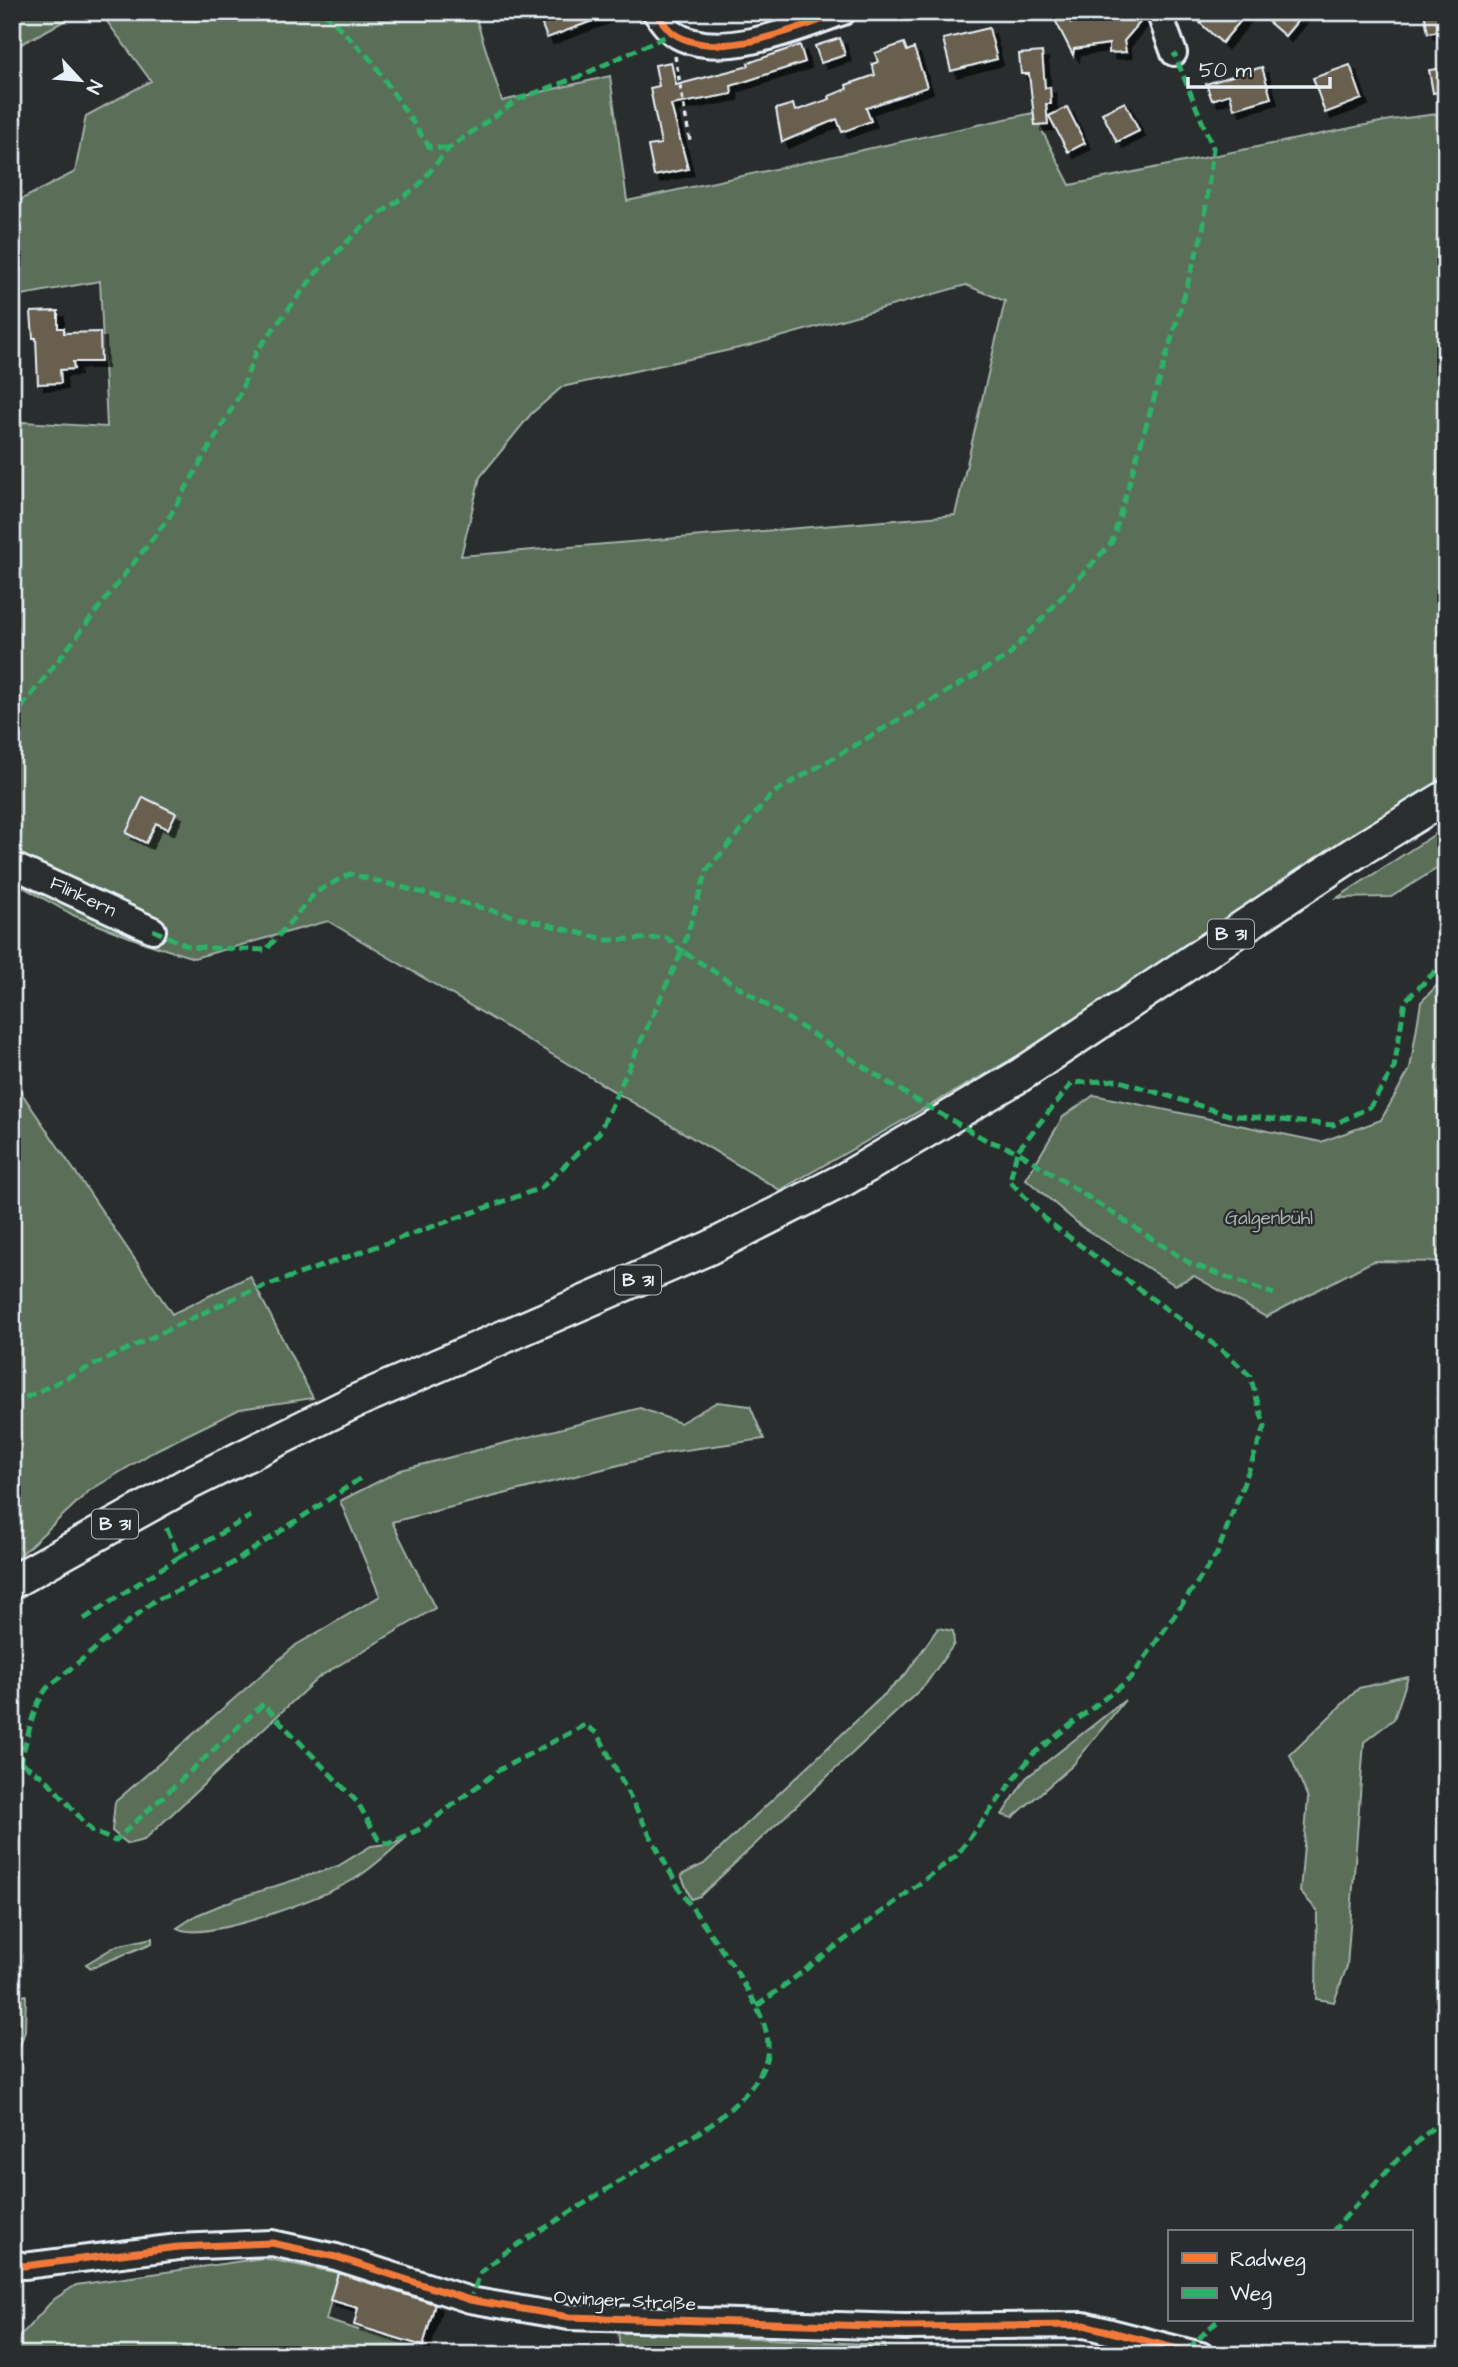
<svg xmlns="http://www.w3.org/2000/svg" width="1458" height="2367" font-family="'Architects Daughter',sans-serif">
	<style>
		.green { fill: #5a6e58; stroke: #a1b0a8; stroke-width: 2; fill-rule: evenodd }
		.building { fill: #695f50; stroke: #e8f1f8; stroke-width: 2; filter: url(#shadow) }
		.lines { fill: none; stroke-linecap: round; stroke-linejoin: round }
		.minor-casing { stroke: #e8f1f8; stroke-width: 30 }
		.major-casing { stroke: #e8f1f8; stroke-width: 37 }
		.path { stroke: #e8f1f8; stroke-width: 3.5; stroke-dasharray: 5 5; stroke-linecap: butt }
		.minor { stroke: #2a2d2e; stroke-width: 24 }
		.major { stroke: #2a2d2e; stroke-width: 32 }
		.quiet { stroke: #2db169; stroke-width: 5; stroke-dasharray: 10 5; stroke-linecap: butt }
		.cycleway-casing { stroke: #2a2d2e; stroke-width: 11 }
		.cycleway { stroke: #f17a3a; stroke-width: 7 }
		.labels { text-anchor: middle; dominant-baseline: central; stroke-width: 5; stroke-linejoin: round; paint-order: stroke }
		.shield { fill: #2a2d2e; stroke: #afb6bb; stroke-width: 2 }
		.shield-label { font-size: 18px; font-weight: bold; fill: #e8f1f8 }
		.street-label { font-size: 19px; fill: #e8f1f8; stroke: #2a2d2e }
		.park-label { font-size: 19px; fill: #a8b6b0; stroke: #2a2d2e }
	</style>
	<defs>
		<filter id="shadow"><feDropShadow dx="6" dy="6" stdDeviation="0" flood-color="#0009"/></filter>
	</defs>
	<rect width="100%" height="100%" fill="#2a2d2e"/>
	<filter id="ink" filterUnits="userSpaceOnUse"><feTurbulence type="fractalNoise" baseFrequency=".0143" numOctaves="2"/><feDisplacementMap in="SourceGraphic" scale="14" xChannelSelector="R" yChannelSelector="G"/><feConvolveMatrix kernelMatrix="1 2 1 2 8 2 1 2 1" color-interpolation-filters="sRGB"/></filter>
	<g filter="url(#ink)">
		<!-- green -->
		<g class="green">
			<path d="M12,12H81L12,49Z"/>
			<path d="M100,12H474L502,101L610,76L627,201L1033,113L1070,185L1390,120L1446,113V779L1416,794L1028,1050L780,1190L328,921L194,958L145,943L75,916L12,881V451L23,422L107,427L100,281L22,295L12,286V204L75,172L86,116L151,81ZM966,285L1005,301L955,515L461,556L480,477L531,414L562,387L748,346Z"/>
			<path d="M1446,827V863L1391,897L1337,898Z"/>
			<path d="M1446,976V1262L1373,1261L1266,1317L1194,1276L1175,1285L1082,1227L1026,1179L1063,1117L1094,1095L1321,1142L1381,1120L1410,1069L1421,1002Z"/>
			<path d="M12,1079L172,1314L250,1276L313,1398L240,1409L158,1449L89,1491L12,1563Z"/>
			<path d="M717,1402L750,1406L764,1439L671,1452L392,1522L435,1608L319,1677L144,1840L128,1844L112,1831L115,1802L296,1645L380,1596L340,1501L401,1470L640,1408L680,1423Z"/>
			<path d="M938,1628L953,1631L954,1644L925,1685L700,1896L691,1899L681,1875L704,1864L905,1675Z"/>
			<path d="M1408,1677L1394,1719L1364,1742L1347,1966L1334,2002L1316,1999L1317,1910L1300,1892L1308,1798L1290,1755L1359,1688Z"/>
			<path d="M1125,1700L1073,1765L1012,1818L1002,1815L1026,1778Z"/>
			<path d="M407,1837C390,1851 374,1867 356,1878C328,1896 204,1944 177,1928L197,1915L238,1898L338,1866L371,1846L395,1843Z"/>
			<path d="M152,1938V1943L91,1968L86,1964L116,1946Z"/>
			<path d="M26,1995L25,2031L12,2071V1999Z"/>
			<path d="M263,2258L338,2273L326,2320L440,2355H12V2345L53,2300L76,2285Z"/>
			<path d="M618,2331L885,2345L887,2355H621Z"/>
		</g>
		<!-- building -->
		<g class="building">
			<path d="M537,12H611V14L547,38Z"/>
			<path d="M1051,12H1069L1071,23L1108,18V12H1133L1142,20L1124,41L1126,52L1109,53V44L1074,49L1073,55Z"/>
			<path d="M1209,12H1248L1222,43L1200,23Z"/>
			<path d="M1257,12H1305L1285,36Z"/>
			<path d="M1424,12H1446V30L1428,33Z"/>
			<path d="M989,28L997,59L951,71L943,39Z"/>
			<path d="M840,38L845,55L821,63L815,46Z"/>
			<path d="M904,43L907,51L914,48L927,87L866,108L871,121L842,132L837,119L782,142L776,109L793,104L795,111L830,99L829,96L847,89L846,85L875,75L872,64L878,62L875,53Z"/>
			<path d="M800,45L805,62L731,86L732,94L671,105L688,169L654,176L648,146L661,144L650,88L659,86L655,65L671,62L676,85L749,66L748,63Z"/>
			<path d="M1042,52L1045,88L1050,87L1051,104H1046L1048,124L1035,125L1029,74H1021L1019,54Z"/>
			<path d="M1350,65L1362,99L1325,113L1313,78Z"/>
			<path d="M1262,67L1271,98L1234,109L1230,94L1212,100L1206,84Z"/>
			<path d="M1446,68V91L1433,93L1429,70Z"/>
			<path d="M1125,102L1139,131L1117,142L1102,113Z"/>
			<path d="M1067,107L1085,143L1068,152L1049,116Z"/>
			<path d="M58,311V328H64V333L100,332L101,362H73L74,369L60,370L61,383L38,384L36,338H33L31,312Z"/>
			<path d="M143,797L176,813L168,829L156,823L146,843L126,833Z"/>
			<path d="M338,2273L435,2304L423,2346L354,2325L358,2308L330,2300Z"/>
		</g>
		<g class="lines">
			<!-- minor casing -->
			<g class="minor-casing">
				<g id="minor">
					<path d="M655,12C660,18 666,28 673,33C717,63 798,28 843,12"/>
					<path d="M1159,12L1174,53"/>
					<path d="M12,865L153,930"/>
					<path d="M12,2262L24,2266L178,2247L272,2243L336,2257L470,2300L569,2317L905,2327L1084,2325L1201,2355"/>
				</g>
			</g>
			<!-- major casing -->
			<g class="major-casing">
				<path id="major" d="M12,1582L188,1484L356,1401L709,1248L845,1179L1019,1076L1356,852L1446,797"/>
			</g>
			<!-- path -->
			<path class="path" d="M675,56L690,141"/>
			<!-- minor -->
			<use href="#minor" class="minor"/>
			<!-- major -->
			<use href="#major" class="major"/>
			<!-- quiet -->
			<g class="quiet">
				<path d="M324,12L372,61L430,148H449"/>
				<path d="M12,720L170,516L239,396L256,352L316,273L361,228L418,186L449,148L519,99L578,77L673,33"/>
				<path d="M153,930L190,947L266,950L316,892L350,874L607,940L667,938L682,951L707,870L773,793L1008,656L1112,542L1203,231L1213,148L1174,53"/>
				<path d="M12,1404L243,1294L541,1188L599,1133L682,951L911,1097L986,1140L1017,1151L1072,1083L1117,1080L1229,1115L1333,1125L1370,1107L1394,1068L1405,1001L1446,961"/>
				<path d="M179,1557L251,1516"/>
				<path d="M84,1619L179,1557L166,1527"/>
				<path d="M22,1763L46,1779L92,1831L115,1841L263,1704L358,1803L378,1839L389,1844L422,1828L499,1770L585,1725L598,1734C623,1783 648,1833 675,1881C698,1923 770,2003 768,2048C766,2081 734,2105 712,2124L506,2252L481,2272L470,2300"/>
				<path d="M12,1778C29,1750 27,1715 47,1688L154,1601L219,1572L361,1478"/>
				<path d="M757,2006L956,1856L1033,1754L1131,1678L1217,1554L1265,1427L1250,1376L1228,1355L1046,1220L1010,1181L1017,1151L1191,1264L1274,1294"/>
				<path d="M1332,2232L1392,2165L1446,2116"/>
				<path d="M1188,2349L1218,2320"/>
			</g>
			<!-- cycleway casing -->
			<g class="cycleway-casing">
				<g id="cycleway">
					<path d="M655,12C660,18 666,28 673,33C717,63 798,28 843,12"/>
					<path d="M12,2262L24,2266L178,2247L272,2243L336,2257L470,2300L569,2317L905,2327L1084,2325L1201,2355"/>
				</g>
			</g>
			<!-- cycleway -->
			<use href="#cycleway" class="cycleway"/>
		</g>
	</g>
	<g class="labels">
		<!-- shield labels -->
		<g class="shield">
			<rect x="1208" y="919.5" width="46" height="29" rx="5"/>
			<rect x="615" y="1265.5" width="46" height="29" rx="5"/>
			<rect x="92" y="1509.5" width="46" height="29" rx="5"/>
		</g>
		<g class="shield-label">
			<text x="1231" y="934">B 31</text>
			<text x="638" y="1280">B 31</text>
			<text x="115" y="1524">B 31</text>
		</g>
		<!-- street labels -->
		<g class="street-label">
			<text transform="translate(83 897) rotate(25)">Flinkern</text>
			<text transform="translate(625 2301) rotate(3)">Owinger Straße</text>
		</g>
		<!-- park labels -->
		<g class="park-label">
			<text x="1269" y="1218">Galgenbühl</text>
		</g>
	</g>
	<!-- margin -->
	<rect width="1458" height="2367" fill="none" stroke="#2a2d2e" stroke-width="42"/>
	<rect x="21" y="21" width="1416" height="2325" fill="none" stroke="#e8f1f8" stroke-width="2.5" filter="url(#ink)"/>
	<!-- legend -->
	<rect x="1168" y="2230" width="245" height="91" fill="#2a2d2e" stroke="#767b7f" stroke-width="2"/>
	<rect x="1182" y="2253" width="35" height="10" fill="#f17a3a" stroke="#767b7f" stroke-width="2"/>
	<text x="1230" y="2266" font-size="21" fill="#e8f1f8">Radweg</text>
	<rect x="1182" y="2288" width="35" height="10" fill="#2db169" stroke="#767b7f" stroke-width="2"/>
	<text x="1230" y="2300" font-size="21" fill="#e8f1f8">Weg</text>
	<!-- north arrow -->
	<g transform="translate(80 80) rotate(116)" stroke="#2a2d2e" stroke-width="5" paint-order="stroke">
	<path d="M0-5L12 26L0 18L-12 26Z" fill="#e8f1f8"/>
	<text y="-10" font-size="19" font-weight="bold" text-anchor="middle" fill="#e8f1f8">N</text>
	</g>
	<!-- scale -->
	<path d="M1188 77v10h142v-10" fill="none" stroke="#e8f1f8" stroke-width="3.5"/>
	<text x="1199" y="77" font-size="21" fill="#e8f1f8" stroke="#2a2d2e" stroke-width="5" paint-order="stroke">50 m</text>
</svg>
